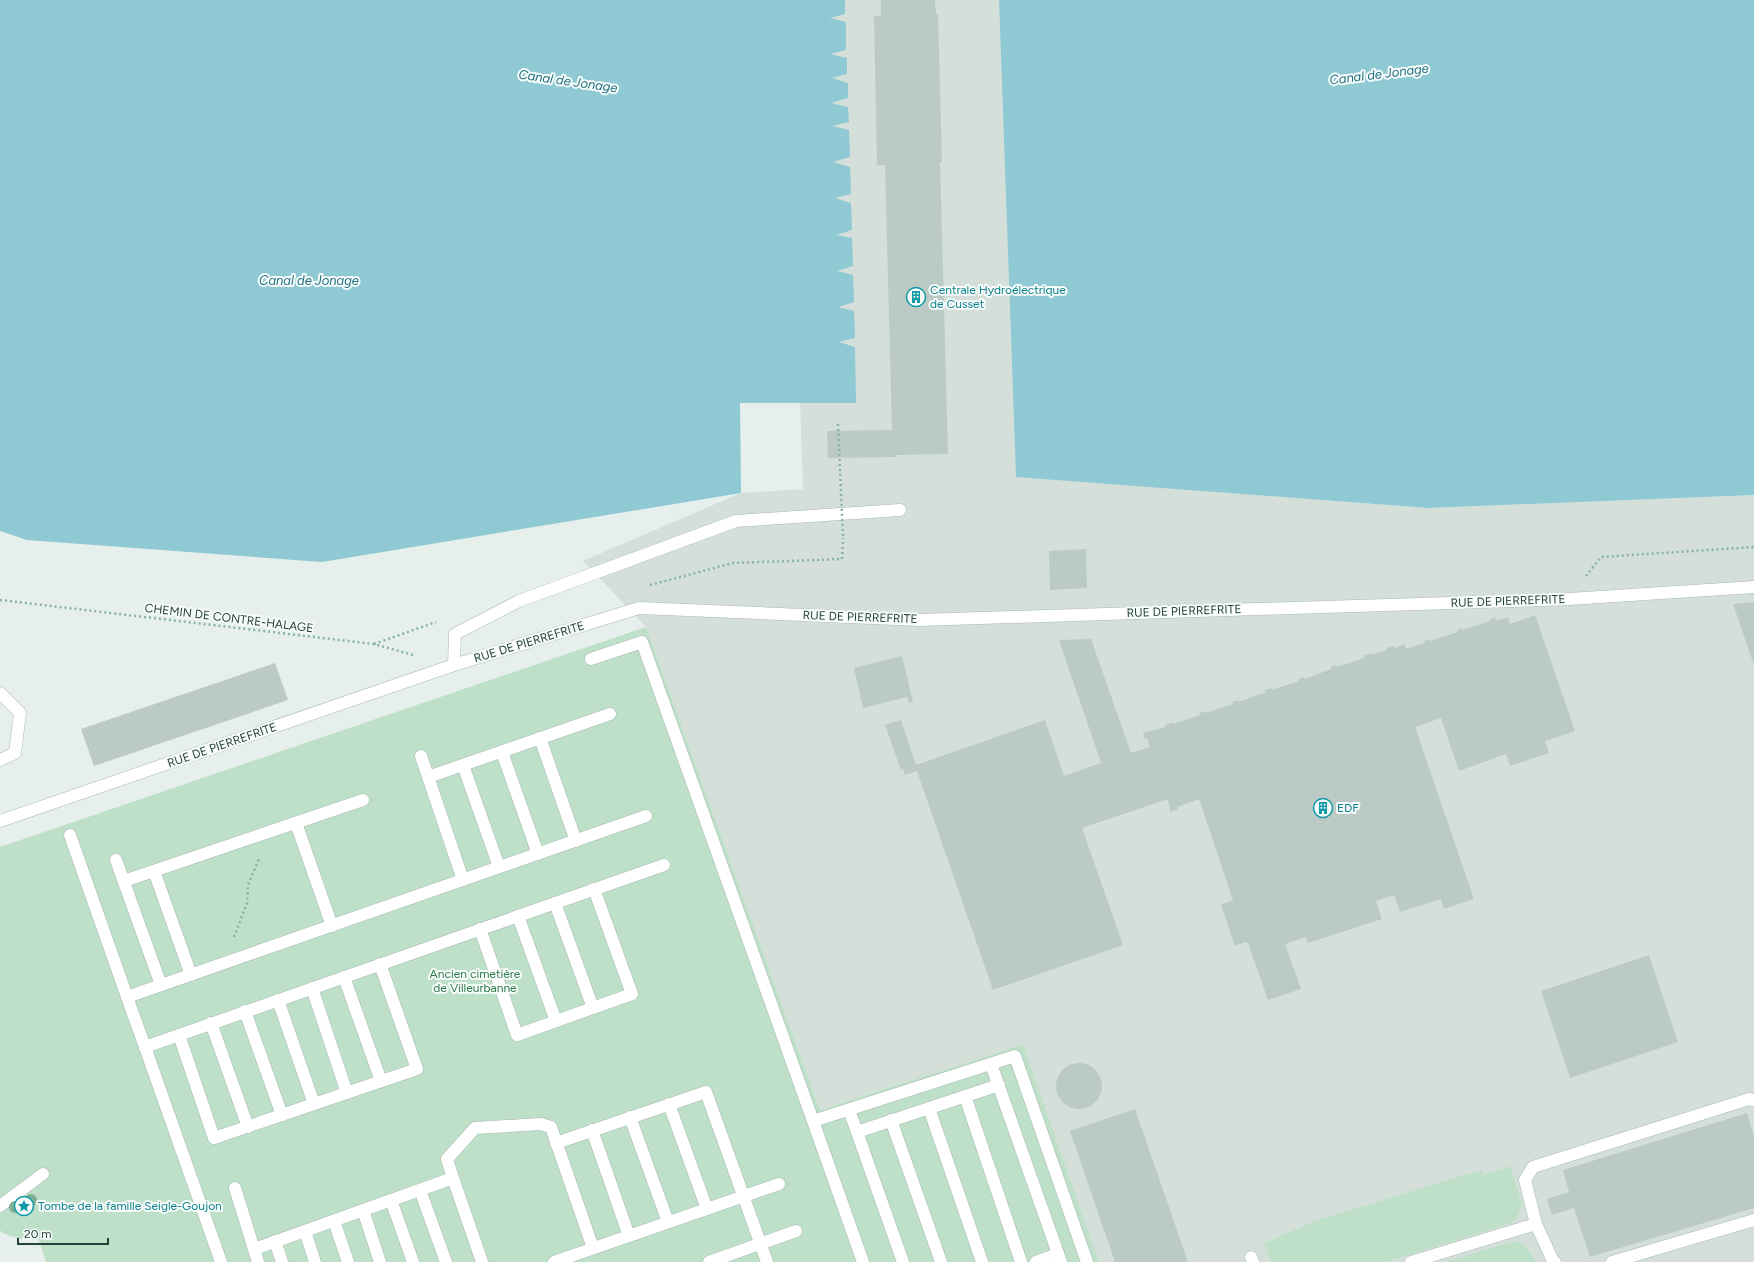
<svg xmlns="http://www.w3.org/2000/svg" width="1754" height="1262" font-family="Figtree,sans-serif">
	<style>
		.built { fill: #d4dfda }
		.green { fill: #bfe0c8 }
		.water { fill: #8ec9d4 }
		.building { fill: #bbcac4 }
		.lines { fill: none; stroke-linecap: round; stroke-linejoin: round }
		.lane-casing { stroke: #a8b8b2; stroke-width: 13 }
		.street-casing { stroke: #a8b8b2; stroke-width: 13 }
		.path { stroke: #86b3a5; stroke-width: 2.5; stroke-dasharray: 2 3; stroke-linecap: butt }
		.lane { stroke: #fff; stroke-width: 12 }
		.street { stroke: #fff; stroke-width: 12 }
		.path-bridge { stroke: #86b3a5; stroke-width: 2.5; stroke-dasharray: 2 3; stroke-linecap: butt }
		.tree { fill: #80af93 }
		.labels { text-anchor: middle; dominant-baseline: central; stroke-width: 4; stroke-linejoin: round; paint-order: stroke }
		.culture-label { font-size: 12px; fill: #0d838f; stroke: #f7fbf9; text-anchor: start }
		.street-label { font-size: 12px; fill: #24423a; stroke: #f7fbf9 }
		.park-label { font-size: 12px; fill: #2d7a4b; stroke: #f7fbf9 }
		.water-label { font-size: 13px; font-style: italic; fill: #1c6f80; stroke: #f7fbf9 }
	</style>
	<rect width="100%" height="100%" fill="#e6efeb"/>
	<!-- built -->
	<path class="built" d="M845,0H999L1016,476L1428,508L1754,495V1262H1099L1023,1044L820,1110L646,627L583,561L741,493L803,489L800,403H856L838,342L855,338L837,307L830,103L829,54L846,23L829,18L845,14Z"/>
	<!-- green -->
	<g class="green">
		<path d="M646,627L820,1110L1023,1044L1099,1262H46L37,1234L20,1239L2,1233L0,1230V847Z"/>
		<path d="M1510,1166L1522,1204L1516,1220L1508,1224L1387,1262H1271L1264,1243L1315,1221L1481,1170L1483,1175Z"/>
		<path d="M1514,1241L1525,1245L1536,1262H1446Z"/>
	</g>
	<!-- water -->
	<g class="water">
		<path d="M0,0H845V14L830,18L846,22V50L830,54L847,58V74L832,78L848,83V98L831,103L848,107L849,122L832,126L849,130L850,157L833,162L850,167L851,194L835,198L851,203L852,230L836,235L852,238L853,266L837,271L853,275L854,302L838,307L854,311L855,338L839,342L855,347L856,403H740L741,493L322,562L27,540L0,531Z"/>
		<path d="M999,0H1754V495L1428,508L1016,477Z"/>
	</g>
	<!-- building -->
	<g class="building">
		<path d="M881,0H935L936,14H938L942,162H940L948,454L896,455V457L828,458L827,431L892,430L885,165H877L874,16H881Z"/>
		<path d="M1086,549L1087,588L1050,590L1049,551Z"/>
		<path d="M1754,602V665L1733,604Z"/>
		<path d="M1535,615L1575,731L1545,741L1549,753L1510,766L1506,754L1459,771L1441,718L1415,727L1474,899L1444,909L1441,899L1400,912L1394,895L1376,901L1382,919L1308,943L1306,937L1285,944L1301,989L1268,1000L1248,943L1245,942L1235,946L1221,905L1233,900L1199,799L1177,807L1178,809L1170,812L1168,799L1082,828L1123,945L993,990L917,771L905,775L903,769L901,770L885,725L901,720L916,765L1045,720L1064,776L1101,763L1059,640L1091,639L1131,753L1150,747L1147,738L1145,739L1143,733L1165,727V725L1173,722V724L1200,715L1199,713L1205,711L1206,713L1233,704L1232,702L1238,700L1239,702L1266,692L1265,690L1271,688L1272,690L1299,681L1298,679L1304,677L1305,679L1331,669V667L1336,665L1337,667L1364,658V656L1371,653L1372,655L1387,650L1386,648L1394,646L1395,648L1405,644L1406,649L1425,643L1424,641L1429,639L1430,641L1458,632L1457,630L1462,628L1463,630L1490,621V619L1495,617L1496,621L1508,617L1510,624Z"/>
		<path d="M902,656L913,702L909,703L907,697L863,708L854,668Z"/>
		<path d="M275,663L288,700L94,766L81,729Z"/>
		<path d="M1649,955L1678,1042L1570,1078L1541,991Z"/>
		<circle cx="1079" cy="1086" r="23"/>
		<path d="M1135,1109L1188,1262H1115L1070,1131Z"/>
		<path d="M1747,1113L1754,1136V1208L1590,1257L1574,1208L1552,1215L1547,1199L1569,1192L1563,1170Z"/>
	</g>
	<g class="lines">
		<!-- lane casing -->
		<g class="lane-casing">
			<g id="lane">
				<path d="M900,510L736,521L519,601L455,634L454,665L639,608L920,620L1569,599L1754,587"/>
				<path d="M591,659L642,642L813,1121"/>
				<path d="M0,693L20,713L15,753L0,760"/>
				<path d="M540,738L576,841"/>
				<path d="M502,752L538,854"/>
				<path d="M421,756L463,880"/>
				<path d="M463,765L499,867"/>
				<path d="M428,777L610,714"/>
				<path d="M646,816L127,997L145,1047L664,865"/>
				<path d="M296,823L332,926"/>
				<path d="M70,835L127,997"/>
				<path d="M116,860L161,985"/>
				<path d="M154,871L191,975"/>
				<path d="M124,881L363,800"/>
				<path d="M555,903L593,1008"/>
				<path d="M518,916L556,1021"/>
				<path d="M480,929L517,1035L632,994L594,889"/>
				<path d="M344,977L381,1081"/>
				<path d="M312,988L347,1093"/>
				<path d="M278,1000L314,1104"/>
				<path d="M245,1011L282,1115"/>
				<path d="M211,1023L248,1127"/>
				<path d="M179,1035L214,1138L417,1069L380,964"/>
				<path d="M145,1047L221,1262"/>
				<path d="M991,1064L1061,1262"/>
				<path d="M965,1096L1021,1262"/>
				<path d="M669,1104L707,1209"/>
				<path d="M929,1108L982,1262"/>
				<path d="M849,1110L857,1132L999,1085"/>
				<path d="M630,1117L668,1222"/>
				<path d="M891,1120L941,1262"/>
				<path d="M592,1130L629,1236"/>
				<path d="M857,1132L903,1262"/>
				<path d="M556,1143L706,1092L767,1262"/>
				<path d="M453,1178L482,1262"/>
				<path d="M235,1188L258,1262"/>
				<path d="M420,1190L446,1262"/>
				<path d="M391,1200L413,1262"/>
				<path d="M0,1206L43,1174"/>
				<path d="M363,1210L380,1262"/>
				<path d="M334,1221L348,1262"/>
				<path d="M305,1231L315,1262"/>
				<path d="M275,1241L282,1262"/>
				<path d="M254,1249L453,1178L447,1159L475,1128L541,1124L551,1127L593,1248"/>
				<path d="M1251,1257L1253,1262"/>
				<path d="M554,1262L779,1184"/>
				<path d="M709,1262L796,1231"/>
				<path d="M863,1262L813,1121L1015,1056L1087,1262"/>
				<path d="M1036,1262L1058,1254"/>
				<path d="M1411,1262L1536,1224"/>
				<path d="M1555,1262L1553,1261L1536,1224L1525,1180L1533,1167L1749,1099L1754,1100"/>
				<path d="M1612,1262L1754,1220"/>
			</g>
		</g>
		<!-- street casing -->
		<g class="street-casing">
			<path id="street" d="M0,821L454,665"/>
		</g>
		<!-- path -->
		<g class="path">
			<path d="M1586,576L1601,557L1754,547"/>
			<path d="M650,585L733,563L842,559L843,538"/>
			<path d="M0,600L374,644L413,655"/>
			<path d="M374,644L436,622"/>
			<path d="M234,937L247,903L248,885L259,859"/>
		</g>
		<!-- lane -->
		<use href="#lane" class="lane"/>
		<!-- street -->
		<use href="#street" class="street"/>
		<!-- path-bridge -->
		<path class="path-bridge" d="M838,424L843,538"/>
	</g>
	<!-- trees -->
	<g class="tree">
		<circle cx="31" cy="1200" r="6"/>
		<circle cx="15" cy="1207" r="6"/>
	</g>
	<!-- icons -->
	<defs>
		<g id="building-ring" transform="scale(1)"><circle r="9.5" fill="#f7fbf9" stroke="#0f9aa8" stroke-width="1.5"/><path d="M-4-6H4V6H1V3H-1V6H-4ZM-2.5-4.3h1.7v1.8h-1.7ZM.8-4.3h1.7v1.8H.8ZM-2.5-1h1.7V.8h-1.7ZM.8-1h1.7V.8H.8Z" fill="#0f9aa8"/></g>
		<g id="sight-ring" transform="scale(1)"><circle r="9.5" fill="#f7fbf9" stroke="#0f9aa8" stroke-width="1.5"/><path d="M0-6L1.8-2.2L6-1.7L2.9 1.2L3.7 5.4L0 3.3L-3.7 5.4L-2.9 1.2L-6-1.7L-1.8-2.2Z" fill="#0f9aa8"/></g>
	</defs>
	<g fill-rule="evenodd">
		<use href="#building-ring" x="916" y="297"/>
		<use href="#building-ring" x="1323" y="808"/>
		<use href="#sight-ring" x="24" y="1206"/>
	</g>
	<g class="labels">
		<!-- culture labels -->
		<g class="culture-label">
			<text x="930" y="290">Centrale Hydroélectrique<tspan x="930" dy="14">de Cusset</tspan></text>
			<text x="1337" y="808">EDF</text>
			<text x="38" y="1206">Tombe de la famille Seigle-Goujon</text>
		</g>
		<!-- street labels -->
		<g class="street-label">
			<text transform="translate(1508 601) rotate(-2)">RUE DE PIERREFRITE</text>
			<text transform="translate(1184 611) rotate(-2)">RUE DE PIERREFRITE</text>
			<text transform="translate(860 617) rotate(2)">RUE DE PIERREFRITE</text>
			<text transform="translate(229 618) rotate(7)">CHEMIN DE CONTRE-HALAGE</text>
			<text transform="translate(529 642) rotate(-17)">RUE DE PIERREFRITE</text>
			<text transform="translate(222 745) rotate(-19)">RUE DE PIERREFRITE</text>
		</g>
		<!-- park labels -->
		<g class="park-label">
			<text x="475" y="974">Ancien cimetière<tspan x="475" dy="14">de Villeurbanne</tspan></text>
		</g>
		<!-- water labels -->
		<g class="water-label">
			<text transform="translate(1379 74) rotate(-7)">Canal de Jonage</text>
			<text transform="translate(568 81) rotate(8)">Canal de Jonage</text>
			<text x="309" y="280">Canal de Jonage</text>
		</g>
	</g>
	<!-- scale -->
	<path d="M18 1238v6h90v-6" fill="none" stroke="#24423a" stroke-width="2"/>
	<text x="24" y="1238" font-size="12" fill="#24423a" stroke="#f7fbf9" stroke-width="3" paint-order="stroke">20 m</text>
</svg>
